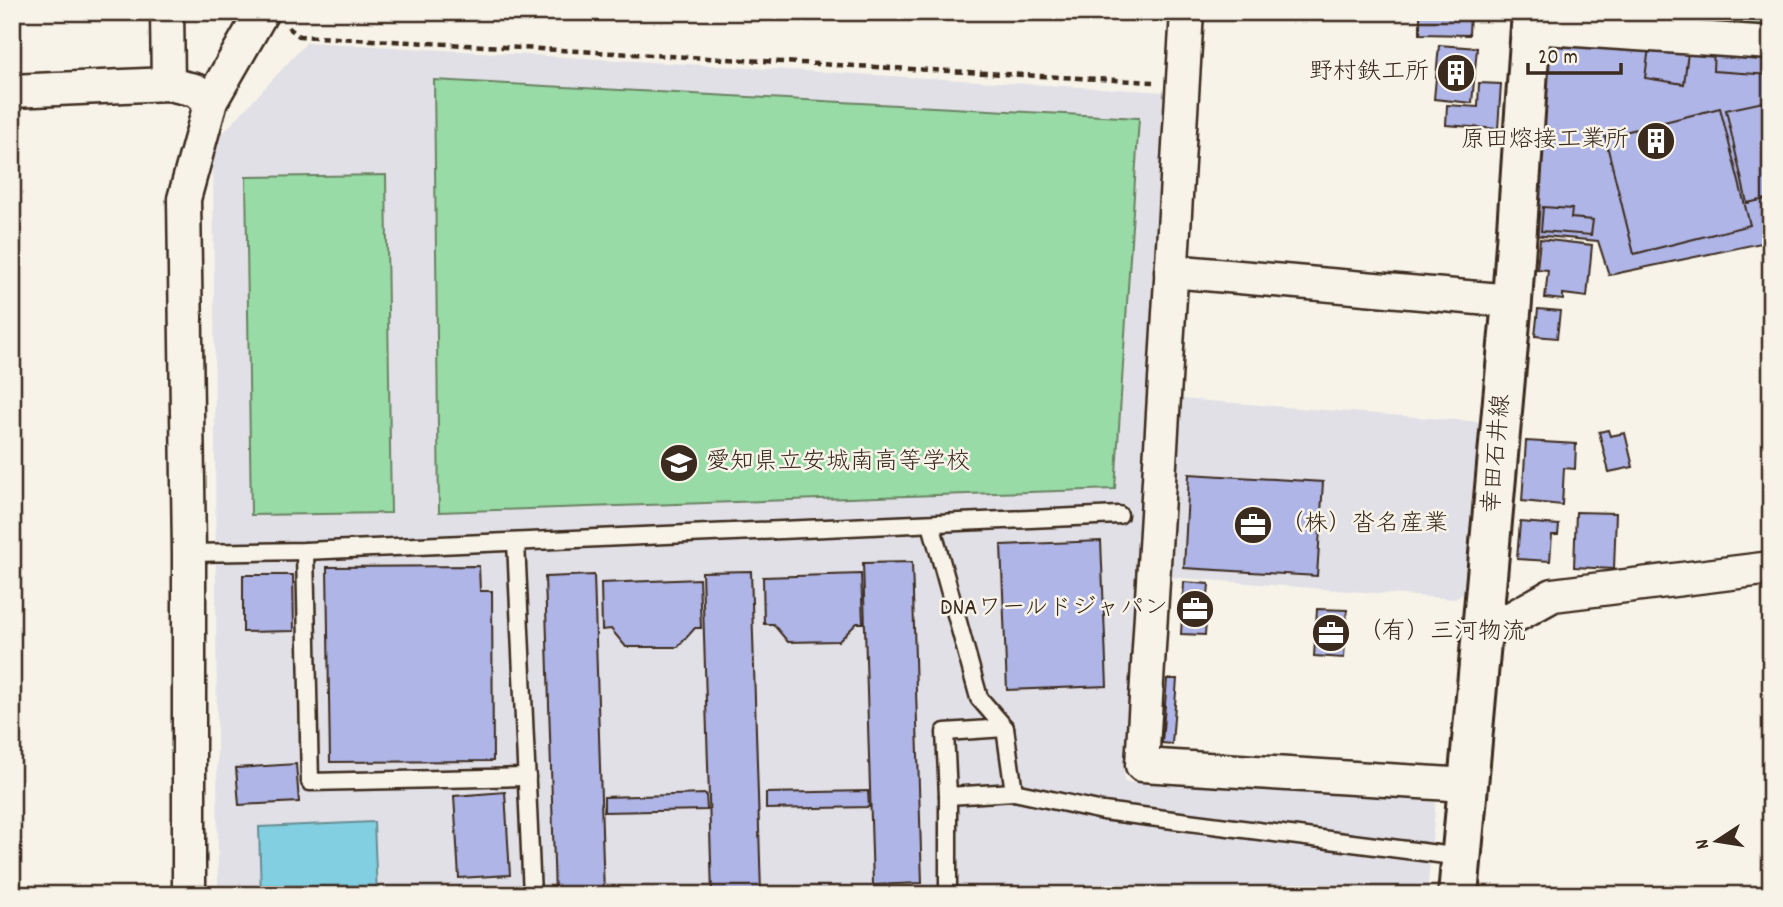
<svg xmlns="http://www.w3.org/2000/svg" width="1783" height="907" font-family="Dekko,'Klee One',sans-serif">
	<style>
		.built { fill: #e1e0e7 }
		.green { fill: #98dba6; stroke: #6a8262; stroke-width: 2 }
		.water { fill: #82cfe1; stroke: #668d93; stroke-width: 2 }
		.building { fill: #afb5e6; stroke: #3b2a1e; stroke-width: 2 }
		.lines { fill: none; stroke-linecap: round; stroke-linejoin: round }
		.service-casing { stroke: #3b2a1e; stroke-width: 21 }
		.minor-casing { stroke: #3b2a1e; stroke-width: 37 }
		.secondary-casing { stroke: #3b2a1e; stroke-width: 44 }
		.path { stroke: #3b2a1e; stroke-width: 4.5; stroke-dasharray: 7 5; stroke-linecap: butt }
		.service { stroke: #f7f3e8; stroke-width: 16 }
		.minor { stroke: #f7f3e8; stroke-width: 32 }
		.secondary { stroke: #f7f3e8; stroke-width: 38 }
		.labels { text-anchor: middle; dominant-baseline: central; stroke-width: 5; stroke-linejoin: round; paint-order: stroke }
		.poi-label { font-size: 24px; fill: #3b2a1e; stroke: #f7f3e8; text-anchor: end }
		.street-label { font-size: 24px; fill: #3b2a1e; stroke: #f7f3e8 }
	</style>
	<rect width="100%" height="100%" fill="#f7f3e8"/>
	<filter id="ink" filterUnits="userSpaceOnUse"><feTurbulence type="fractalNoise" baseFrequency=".0143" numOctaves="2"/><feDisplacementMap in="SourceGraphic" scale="14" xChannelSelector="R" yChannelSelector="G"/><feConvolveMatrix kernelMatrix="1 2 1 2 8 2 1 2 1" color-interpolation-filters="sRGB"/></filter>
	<g filter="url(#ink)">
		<!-- built -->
		<g class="built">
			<path d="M307,42L1166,92L1124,782L1436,799L1427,895H218L213,144Z"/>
			<path d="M1181,399L1482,422L1467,592L1455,599L1168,577Z"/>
		</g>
		<!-- green -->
		<g class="green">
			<path d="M1771,12V28L1561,13Z"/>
			<path d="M434,80L1139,118L1115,489L439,512Z"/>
			<path d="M386,175L391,513L251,515L246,177Z"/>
		</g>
		<!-- water -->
		<path class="water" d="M374,822L377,895H261L259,827Z"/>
		<!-- building -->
		<g class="building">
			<path d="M1420,12H1470L1469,35L1420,34Z"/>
			<path d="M1548,30L1771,47V241L1609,275L1598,241L1534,235Z"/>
			<path d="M1439,45L1477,48L1472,103L1434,99Z"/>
			<path d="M1649,47L1688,52L1684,84L1645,78Z"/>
			<path d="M1714,47L1771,51V75L1713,71Z"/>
			<path d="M1479,83L1501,84L1498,129L1446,125L1447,105L1478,107Z"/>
			<path d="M1768,101L1771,103V198L1747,203L1726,110Z"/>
			<path d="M1720,108L1750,225L1634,254L1605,137Z"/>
			<path d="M1543,207L1572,209L1571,218L1593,220L1591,235L1541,231Z"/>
			<path d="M1540,239L1592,245L1587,297L1563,294V300L1545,298L1548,270L1537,269Z"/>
			<path d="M1538,309L1560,311L1557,338L1535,336Z"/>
			<path d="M1608,430L1610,436L1625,433L1633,467L1609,472L1599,432Z"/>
			<path d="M1526,441L1576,444L1575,469L1564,468L1562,505L1522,501Z"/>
			<path d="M1189,474L1323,482L1317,576L1184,568Z"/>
			<path d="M1576,512L1616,513L1614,569L1574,567Z"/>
			<path d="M1520,522L1559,525L1558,535H1552L1550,561L1517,559Z"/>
			<path d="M1101,541L1107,686L1007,690L1001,545Z"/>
			<path d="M912,562L922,883L873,885L863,563Z"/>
			<path d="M479,566L480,591H492L493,761L330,762L327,567Z"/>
			<path d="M751,571L761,892L712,894L702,572Z"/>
			<path d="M861,574L863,623H857L839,641L788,642L773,624H764L763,577Z"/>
			<path d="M243,575H293L294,631L243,632Z"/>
			<path d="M594,575L604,895H555L545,577Z"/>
			<path d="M699,579L701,628H695L678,647H626L611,629L602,630L601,583Z"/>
			<path d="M1184,582L1209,584L1205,635L1181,634Z"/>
			<path d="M1317,609L1347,610L1344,658L1314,656Z"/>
			<path d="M1167,679H1177L1172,744L1162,743Z"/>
			<path d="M296,764L299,802L239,805L236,768Z"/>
			<path d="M868,791L869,807L766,809V793Z"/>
			<path d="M505,792L510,875L459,878L454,796Z"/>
			<path d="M706,794L707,810L604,812V797Z"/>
		</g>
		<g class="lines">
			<!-- service casing -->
			<g class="service-casing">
				<g id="service">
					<path d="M931,524L979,698L1005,728L1014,792L1103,811L1461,857"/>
					<path d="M516,542L532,895"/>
					<path d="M305,551L310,782L527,777"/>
					<path d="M189,553L305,551L1119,515"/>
					<path d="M1005,728L945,732L948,796L1014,792"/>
					<path d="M948,796V895"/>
				</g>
			</g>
			<!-- minor casing -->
			<g class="minor-casing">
				<g id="minor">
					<path d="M167,12L168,84"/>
					<path d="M1187,12L1142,765L1468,785"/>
					<path d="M1531,27L1771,43"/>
					<path d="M12,91L168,84L195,90L211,101"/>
					<path d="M1171,271L1512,301"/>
					<path d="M1481,635L1553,595L1771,568"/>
					<path d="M189,895V553L184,199L211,101L262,12"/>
				</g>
			</g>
			<!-- secondary casing -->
			<g class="secondary-casing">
				<path id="secondary" d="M1458,895L1512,301L1532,12"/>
			</g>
			<!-- path -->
			<path class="path" d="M288,27L299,36L1153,82"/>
			<!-- service -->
			<use href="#service" class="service"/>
			<!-- minor -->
			<use href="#minor" class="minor"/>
			<!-- secondary -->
			<use href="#secondary" class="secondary"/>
		</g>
	</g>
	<!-- icons -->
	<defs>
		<g id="building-disc" transform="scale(2.0125)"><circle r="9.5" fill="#3b2a1e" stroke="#f7f3e8"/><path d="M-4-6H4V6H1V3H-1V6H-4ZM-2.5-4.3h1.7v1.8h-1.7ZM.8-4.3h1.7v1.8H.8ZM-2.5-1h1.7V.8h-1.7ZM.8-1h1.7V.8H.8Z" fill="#fff"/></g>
		<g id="school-disc" transform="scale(2.0125)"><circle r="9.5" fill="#3b2a1e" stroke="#f7f3e8"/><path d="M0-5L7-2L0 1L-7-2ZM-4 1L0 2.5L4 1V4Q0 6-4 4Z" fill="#fff"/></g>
		<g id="office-disc" transform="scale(2.0125)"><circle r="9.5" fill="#3b2a1e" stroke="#f7f3e8"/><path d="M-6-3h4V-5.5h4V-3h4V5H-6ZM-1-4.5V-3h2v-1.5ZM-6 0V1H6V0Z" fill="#fff"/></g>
	</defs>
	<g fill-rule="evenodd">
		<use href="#building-disc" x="1456" y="73"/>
		<use href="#building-disc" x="1656" y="141"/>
		<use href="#school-disc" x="679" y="463"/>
		<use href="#office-disc" x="1253" y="525"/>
		<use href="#office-disc" x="1195" y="609"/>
		<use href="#office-disc" x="1331" y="633"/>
	</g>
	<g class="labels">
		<!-- poi labels -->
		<g class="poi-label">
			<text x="1429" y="73">野村鉄工所</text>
			<text x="1629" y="141">原田熔接工業所</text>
			<text x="706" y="463" text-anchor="start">愛知県立安城南高等学校</text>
			<text x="1280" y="525" text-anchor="start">（株）沓名産業</text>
			<text x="1168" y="609">DNAワールドジャパン</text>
			<text x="1358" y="633" text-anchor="start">（有）三河物流</text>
		</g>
		<!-- street labels -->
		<g class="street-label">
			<text transform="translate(1498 454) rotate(-85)">幸田石井線</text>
		</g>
	</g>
	<!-- margin -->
	<rect width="1783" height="907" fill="none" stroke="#f7f3e8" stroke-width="42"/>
	<rect x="21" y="21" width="1741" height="865" fill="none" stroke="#3b2a1e" stroke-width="2.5" filter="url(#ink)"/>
	<!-- north arrow -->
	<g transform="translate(1717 841) rotate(258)" stroke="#f7f3e8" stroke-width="5" paint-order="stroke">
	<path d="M0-5L12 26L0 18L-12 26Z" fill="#3b2a1e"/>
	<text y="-10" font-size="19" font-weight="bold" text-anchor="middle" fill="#3b2a1e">N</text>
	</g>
	<!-- scale -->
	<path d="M1528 63v10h93v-10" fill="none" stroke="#3b2a1e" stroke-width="3.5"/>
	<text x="1538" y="63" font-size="21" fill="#3b2a1e" stroke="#f7f3e8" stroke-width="5" paint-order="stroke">20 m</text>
</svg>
